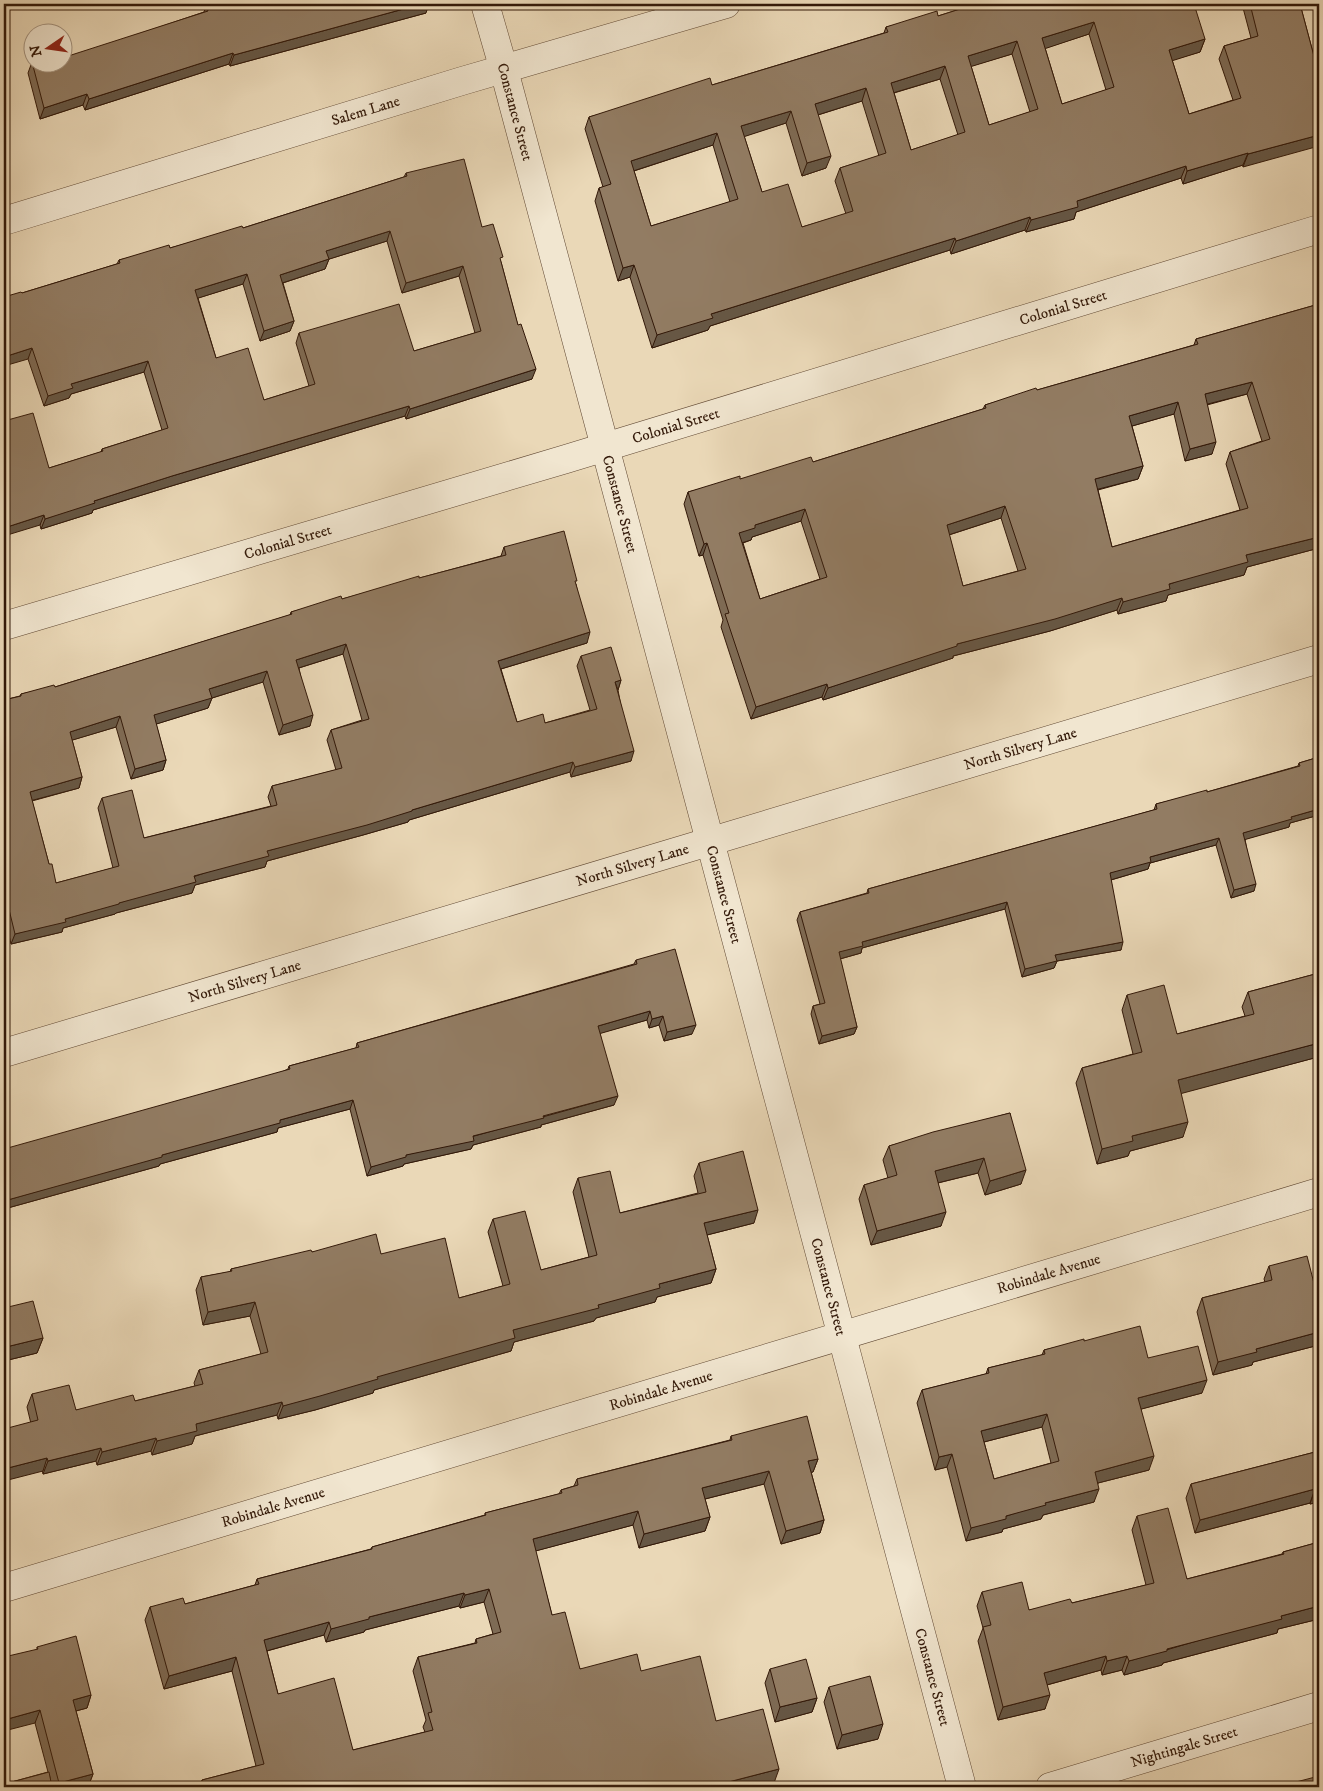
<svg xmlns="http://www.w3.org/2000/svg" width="1323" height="1791" font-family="'IM FELL DW Pica',serif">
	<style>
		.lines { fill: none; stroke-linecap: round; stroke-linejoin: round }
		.minor-casing { stroke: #614934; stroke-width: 29 }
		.minor { stroke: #f1e6d0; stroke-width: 28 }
		.wall { fill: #7e6b55; stroke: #331909; fill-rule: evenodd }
		.shaded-wall { fill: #665745; stroke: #331909 }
		.building { fill: #927c63; stroke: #331909; fill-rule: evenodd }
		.labels { text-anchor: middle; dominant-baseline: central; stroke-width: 4.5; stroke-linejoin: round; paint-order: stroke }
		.street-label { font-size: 15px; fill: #331909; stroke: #f1e6d0 }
	</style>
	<rect width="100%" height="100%" fill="#ead8b7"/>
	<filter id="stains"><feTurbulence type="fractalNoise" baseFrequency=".004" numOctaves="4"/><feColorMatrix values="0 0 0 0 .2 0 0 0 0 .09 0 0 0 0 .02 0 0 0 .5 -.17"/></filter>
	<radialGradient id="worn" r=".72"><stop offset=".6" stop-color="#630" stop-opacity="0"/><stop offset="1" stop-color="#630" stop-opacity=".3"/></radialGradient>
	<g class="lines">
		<!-- minor casing -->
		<g class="minor-casing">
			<g id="minor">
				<path id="s1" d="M485,4L504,70L605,447L962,1787"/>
				<path id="s2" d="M4,221L462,81L726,4"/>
				<path id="s3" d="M4,626L566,459L1319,229"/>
				<path id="s4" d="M4,1053L1319,659"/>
				<path id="s5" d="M4,1588L1319,1192"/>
				<path id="s6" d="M1050,1787L1319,1706"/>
			</g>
		</g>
		<!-- minor -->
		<use href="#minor" class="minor"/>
	</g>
	<!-- wall -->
	<g class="wall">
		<path d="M976,4L1205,39L1200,52L1172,60L1189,114L1233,100L1219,59L1224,46L1251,38L1242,4H1300L1319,75L1243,167V165L1183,184L1181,178L1076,212L1074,219L1026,232L1025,230L951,254L950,250L710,326L708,330L652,348L630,277L618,281L595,201L599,188L603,187L585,129L589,117L712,85L884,33L886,27L938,16ZM1089,34L1106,90L1062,104L1045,48ZM1012,54L1030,112L989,125L971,66ZM940,79L958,135L911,150L894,93ZM862,101L879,156L840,168L835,181L846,214L802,227L762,192L744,136L786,123L802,176L826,168L818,115ZM713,145L730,202L651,226L634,171Z"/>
		<path d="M206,6L426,13L230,66L229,64L85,110L83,105L40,119L28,73L32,62H62L133,36L204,12Z"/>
		<path d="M406,173L482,227L501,262L532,379L406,419L405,416L168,487L93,510L92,513L41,529L40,525L49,468L101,452L102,449L162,430L144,372L71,394L69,398L44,406L28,359L22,293L117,264L119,260L170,248L243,228L404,177ZM387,241L402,293L459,276L475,333L414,351L299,333L296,343L309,386L264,400L216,358L198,298L243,284L260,341L290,331L294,321L283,283L325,269L329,259Z"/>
		<path d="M1319,304V548L1247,567L1244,575L1168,595L1166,601L1118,614L1117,610L1050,631L953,656V658L823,700L822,697L751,719L721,627L723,620L703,555L699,556L684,504L688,492L813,462L983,409L985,405L1194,345L1196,339ZM1247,394L1262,441L1230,452L1226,464L1240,510L1112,547L1098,490L1138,479L1143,466L1132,426L1174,414L1185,461L1212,454L1207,405ZM1001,518L1018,571L963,586L949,535ZM801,521L820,579L760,599L743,543L751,540L752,537Z"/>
		<path d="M504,547L576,584L587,643L501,669L517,722L545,723L590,710L577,666L581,656L621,680L618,690L631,761L571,777L570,772L409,820L408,822L363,835L267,861L265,867L195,885L192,893L116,913L115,914L63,928L62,932L11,944L4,914V700L20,696L21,694L55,687L290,615L291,612L342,599L501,556ZM343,654L362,720L331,730L327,740L336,770L272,786L268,797L271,806L144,838L102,798L98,808L113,868L56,883L49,864L32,801L79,788L82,777L72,740L116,727L131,779L163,770L166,760L156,724L208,708L212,698L263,682L279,735L310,726L299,668Z"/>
		<path d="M1319,757V815L1290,823L1289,827L1245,839L1254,891L1231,898L1216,845L1150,863L1148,869L1111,880L1121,950L1057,961L1054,968L1022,977L1005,909L862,948L861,953L840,959L857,1027L854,1034L819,1044L811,1014L813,1006L820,1004L797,920L800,912L867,893L868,889L1154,810L1156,804L1207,792L1298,766L1299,763Z"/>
		<path d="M636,960L692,1034L664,1041L659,1025L649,1028L647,1020L600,1033L614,1105L541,1125V1127L473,1145L471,1149L404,1164L403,1166L367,1176L350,1109L278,1128L277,1132L160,1164L159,1166L4,1209L288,1069L289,1066L356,1048L357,1043L634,964Z"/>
		<path d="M1319,973V1062L1318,1057L1181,1093L1183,1137L1130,1151L1128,1156L1097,1164L1076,1083L1082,1068L1133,1054L1122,1010L1127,995L1177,1034L1245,1016L1242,1007L1248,992Z"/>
		<path d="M1010,1113L1021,1184L985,1195L978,1173L938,1183L941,1226L871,1245L859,1199L864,1185L888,1178L883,1160L889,1146Z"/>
		<path d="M699,1163L754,1223L707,1235L716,1269L711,1283L657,1297L655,1302L596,1318L594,1321L514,1342L511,1351L374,1390L373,1393L315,1410L278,1419L277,1415L195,1436L192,1444L152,1455L151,1451L97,1465L96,1461L43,1474L27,1407L32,1394L76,1410L135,1401L195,1386L194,1383L199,1370L261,1354L250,1316L203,1325L196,1290L201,1277L230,1272L231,1269L312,1252L381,1254L459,1298L503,1286L488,1232L493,1219L541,1270L589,1257L573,1192L578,1178L620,1213L698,1193L694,1176Z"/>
		<path d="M1269,1266L1317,1295H1319V1345L1253,1362L1252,1365L1213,1375L1197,1312L1202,1298L1265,1282L1264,1279Z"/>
		<path d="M4,1308L43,1338L37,1353L4,1361Z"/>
		<path d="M1084,1341L1148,1358L1202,1393L1141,1409L1149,1470L1098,1483L1094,1502L1043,1515L1041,1519L1003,1529L1002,1532L966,1541L947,1467L935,1470L917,1403L922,1390L986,1374L988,1368L1042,1355L1044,1350ZM1042,1427L1051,1463L994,1479L984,1442Z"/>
		<path d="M731,1436L818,1459L813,1472H811L824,1520L820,1533L781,1544L764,1484L705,1499L710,1517L705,1531L639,1548L633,1525L535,1551L552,1615L580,1669L641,1671L716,1721L774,1783L200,1786L202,1780L256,1766L232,1671L164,1689L145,1620L150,1607L185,1604L255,1585L257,1579L371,1549L372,1547L485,1515V1513L559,1494L561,1490L574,1486L577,1479L730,1440ZM484,1602L493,1634L476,1639L475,1643L418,1657L413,1671L426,1720L423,1727L425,1732L353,1750L278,1694L267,1651L324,1635L326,1642L364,1632L365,1630L459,1606L460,1608Z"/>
		<path d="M1319,1451V1502L1310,1504V1503L1195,1533L1186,1498L1191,1484Z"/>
		<path d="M1137,1516L1187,1579L1282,1554L1283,1552L1319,1542V1619L1278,1629L1277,1633L1163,1663L1162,1665L1124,1675L1122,1670L1102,1675L1101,1670L1047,1685L1045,1709L998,1720L978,1641L983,1628L977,1606L982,1592L1029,1610L1072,1603L1146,1585L1132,1530Z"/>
		<path d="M37,1647L91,1695L87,1708L76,1711L93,1774L88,1787H52L49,1774L52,1787H6L8,1783L48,1772L35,1723L37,1649Z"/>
		<path d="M770,1669L817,1698L812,1712L775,1722L765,1683Z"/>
		<path d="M829,1687L878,1739L837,1749L824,1702Z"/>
	</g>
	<!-- shaded-wall -->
	<g class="shaded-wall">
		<path d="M12,4H27L11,8Z"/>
		<path d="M422,4H429L426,13L230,66L234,55Z"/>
		<path d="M1094,22L1089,34L1038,51L1042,38Z"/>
		<path d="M1205,39L1200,52L1165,63L1169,50Z"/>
		<path d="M1017,41L1012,54L963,69L968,56Z"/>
		<path d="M233,53L229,64L85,110L89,99Z"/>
		<path d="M945,66L940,79L886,95L891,83Z"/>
		<path d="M866,88L862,101L811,117L815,104Z"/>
		<path d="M87,94L83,105L40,119L44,108Z"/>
		<path d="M791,111L786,123L737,139L741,126Z"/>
		<path d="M717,133L713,145L627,173L631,161Z"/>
		<path d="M1319,135V146L1243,167L1248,154Z"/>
		<path d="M1248,153L1243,165L1183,184L1187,171Z"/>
		<path d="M831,156L826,168L802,176L807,163Z"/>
		<path d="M1186,166L1181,178L1076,212L1074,219L1026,232L1031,220L1077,201Z"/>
		<path d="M1030,217L1025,230L951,254L956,241Z"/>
		<path d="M390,231L387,241L323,261L326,251Z"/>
		<path d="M955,238L950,250L710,326L708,330L652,348L657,335L711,314Z"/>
		<path d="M329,259L325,269L276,285L280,275Z"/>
		<path d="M634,265L630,277L618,281L623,268Z"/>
		<path d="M463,266L459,276L402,293L406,283Z"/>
		<path d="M247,274L243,284L192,300L195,290Z"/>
		<path d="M294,321L290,331L260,341L264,331Z"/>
		<path d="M32,348L28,359L4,366V357Z"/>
		<path d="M148,361L144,372L71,394L69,398L44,406L48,396L71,384Z"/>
		<path d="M536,369L532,379L406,419L410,409Z"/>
		<path d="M1252,382L1247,394L1200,406L1205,394Z"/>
		<path d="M1178,402L1174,414L1125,428L1129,416Z"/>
		<path d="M409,406L405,416L168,487L93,510L92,513L41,529L45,519L94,501L172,476Z"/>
		<path d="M1216,442L1212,454L1185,461L1190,449Z"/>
		<path d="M1143,466L1138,479L1091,491L1095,479Z"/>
		<path d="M1005,506L1001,518L942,537L947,525Z"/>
		<path d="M805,509L801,521L752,537L751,540L735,545L739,533L755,525Z"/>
		<path d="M44,515L40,525L4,536V528Z"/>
		<path d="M1319,537V548L1247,567L1244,575L1168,595L1166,601L1118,614L1123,602L1246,555Z"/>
		<path d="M707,543L703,555L699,556L704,544Z"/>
		<path d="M1122,598L1117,610L1050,631L953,656V658L823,700L828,688L957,644Z"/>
		<path d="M590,632L587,643L494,671L498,661Z"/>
		<path d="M346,644L343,654L292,670L296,660Z"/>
		<path d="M267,671L263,682L212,698L208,708L150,726L154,715L209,689Z"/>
		<path d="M621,680L618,690L615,682Z"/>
		<path d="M827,684L822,697L751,719L756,707Z"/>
		<path d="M313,715L310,726L279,735L283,725Z"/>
		<path d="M120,716L116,727L66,742L70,732Z"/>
		<path d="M634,751L631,761L571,777L575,767Z"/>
		<path d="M166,760L163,770L131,779L135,769Z"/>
		<path d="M573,762L570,772L409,820L408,822L363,835L267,861L265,867L195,885L192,893L116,913L115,914L63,928L62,932L11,944L15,934L119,903L267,851L412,810Z"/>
		<path d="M82,777L79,788L26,802L30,792Z"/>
		<path d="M1319,809V815L1290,823L1289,827L1240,841L1243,833L1291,817Z"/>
		<path d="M1219,838L1216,845L1150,863L1148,869L1107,881L1110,873L1150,857Z"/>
		<path d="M1256,884L1254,891L1231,898L1234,890Z"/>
		<path d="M1007,902L1005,909L862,948L861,953L836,960L839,952L862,942Z"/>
		<path d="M1123,942L1121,950L1057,961L1054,968L1022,977L1025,969L1055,955Z"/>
		<path d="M650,1011L647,1020L595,1035L598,1026Z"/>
		<path d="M663,1016L659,1025L649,1028L652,1019Z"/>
		<path d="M696,1025L692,1034L664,1041L667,1032Z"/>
		<path d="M857,1027L854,1034L819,1044L822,1036Z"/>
		<path d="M1319,1043V1054L1318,1057L1172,1096L1178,1080Z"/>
		<path d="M618,1096L614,1105L541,1125V1127L473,1145L471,1149L404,1164L403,1166L367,1176L371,1167L406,1155Z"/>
		<path d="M353,1100L350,1109L278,1128L277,1132L160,1164L159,1166L4,1209V1201L162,1155L280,1120Z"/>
		<path d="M1188,1122L1183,1137L1130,1151L1128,1156L1097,1164L1102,1149L1132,1136Z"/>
		<path d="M984,1158L978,1173L929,1185L935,1171Z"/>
		<path d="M1026,1170L1021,1184L985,1195L990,1181Z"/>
		<path d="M758,1210L754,1223L699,1237L704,1223Z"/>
		<path d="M946,1212L941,1226L871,1245L877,1231Z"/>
		<path d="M716,1269L711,1283L657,1297L655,1302L596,1318L594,1321L514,1342L511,1351L374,1390L373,1393L315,1410L278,1419L283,1406L513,1330L598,1305L659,1284Z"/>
		<path d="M255,1302L250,1316L203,1325L208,1312Z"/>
		<path d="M1319,1332V1345L1253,1362L1252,1365L1213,1375L1218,1362L1256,1349Z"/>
		<path d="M43,1338L37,1353L4,1361V1354L6,1347Z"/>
		<path d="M1207,1380L1202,1393L1134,1411L1138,1398Z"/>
		<path d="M282,1402L277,1415L195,1436L192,1444L152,1455L157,1441L196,1424Z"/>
		<path d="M1047,1414L1042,1427L976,1444L981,1431Z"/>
		<path d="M156,1438L151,1451L97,1465L102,1452Z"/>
		<path d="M101,1448L96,1461L43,1474L48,1461Z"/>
		<path d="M952,1454L947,1467L935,1470L939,1457Z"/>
		<path d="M1154,1456L1149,1470L1090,1485L1095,1472Z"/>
		<path d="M47,1458L43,1471L4,1481V1469Z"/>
		<path d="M818,1459L813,1472L803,1474L808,1461Z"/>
		<path d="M769,1471L764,1484L697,1501L702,1488Z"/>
		<path d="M1099,1489L1094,1502L1043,1515L1041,1519L1003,1529L1002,1532L966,1541L971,1528L1045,1503Z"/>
		<path d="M1315,1489L1310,1503L1195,1533L1200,1520Z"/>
		<path d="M1319,1489V1502L1310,1504L1315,1490Z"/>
		<path d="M638,1511L633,1525L528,1553L533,1539Z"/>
		<path d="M710,1517L705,1531L639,1548L644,1534Z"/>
		<path d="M824,1520L820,1533L781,1544L786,1531Z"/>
		<path d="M489,1589L484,1602L460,1608L465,1595Z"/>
		<path d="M464,1593L459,1606L365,1630L364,1632L326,1642L331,1629L369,1617Z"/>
		<path d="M1319,1606V1619L1278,1629L1277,1633L1163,1663L1162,1665L1124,1675L1129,1661L1281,1616Z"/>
		<path d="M329,1622L324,1635L259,1653L264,1640Z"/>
		<path d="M1106,1656L1101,1670L1039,1687L1044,1673Z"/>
		<path d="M1127,1656L1122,1670L1102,1675L1107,1661Z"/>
		<path d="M236,1657L232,1671L164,1689L169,1676Z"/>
		<path d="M91,1695L87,1708L68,1713L73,1700Z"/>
		<path d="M1050,1695L1045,1709L998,1720L1003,1707Z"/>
		<path d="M817,1698L812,1712L775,1722L780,1707Z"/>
		<path d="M40,1710L35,1723L4,1731V1720Z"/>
		<path d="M883,1724L878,1739L837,1749L842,1735Z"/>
		<path d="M779,1769L774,1783L756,1787H709Z"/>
		<path d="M93,1774L88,1787H58L59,1783Z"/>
	</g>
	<!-- building -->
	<g class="building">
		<path d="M214,4H422L234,55L233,53L89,99L87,94L44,108L32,62V61V62H62V58L208,11L206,6Z"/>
		<path d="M976,4H1194L1205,39L1169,50L1189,114L1241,98L1224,46L1258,36L1250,4H1300L1319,75V135L1248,154V153L1187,171L1186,166L1077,201L1078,207L1031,220L1030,217L956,241L955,238L711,314L713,318L657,335L634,265L623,268L599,188L611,184L589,117L710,78L712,85L888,32L886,27L937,11L938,16ZM1094,22L1114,87L1062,104L1042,38ZM1017,41L1038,109L989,125L968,56ZM945,66L965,132L911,150L891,83ZM866,88L886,153L840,168L853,211L802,227L788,184L762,192L741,126L791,111L807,163L831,156L815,104ZM717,133L738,199L651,226L631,161Z"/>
		<path d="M464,159L482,227L493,224L503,257L500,258L518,325L521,324L536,369L410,409L409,406L172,476L94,501L95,503L45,519L44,515L4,528V421L33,413L49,468L103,451L102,449L168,428L148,361L71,384L73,388L48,396L32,348L4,357V297L21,292L22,293L120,263L119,260L169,245L170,248L242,226L243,228L407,176L406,173ZM390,231L406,283L463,266L481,331L414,351L399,304L299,333L315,384L264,400L248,348L216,358L195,290L247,274L264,331L294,321L280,275L329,259L326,251Z"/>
		<path d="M1319,304V537L1246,555L1248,562L1169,584L1170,589L1123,602L1122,598L1055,619L957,644V646L828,688L827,684L756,707L725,614L729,613L707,543L704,544L688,492L740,476V479L811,457L813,462L986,408L985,405L1036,388L1037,390L1198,344L1196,339ZM1252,382L1270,439L1230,452L1248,508L1112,547L1095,479L1143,466L1129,416L1178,402L1190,449L1216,442L1205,394ZM1005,506L1026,569L963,586L947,525ZM805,509L827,577L760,599L739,533L755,528V525Z"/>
		<path d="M564,531L577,581H575L590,632L498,661L517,722L543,714L545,723L597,709L581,656L611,647L621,680L615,682L634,751L575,767L573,762L412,810V811L367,825L267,851L269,856L194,876L196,882L119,903V904L65,919L66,922L15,934L4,889V700L21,696V694L54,685L55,687L292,614L291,612L341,596L342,599L419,576V578L506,555L504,547ZM346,644L369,719L331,730L342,768L272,786L277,805L144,838L132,790L102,798L119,866L56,883L52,864H49L30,792L82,777L70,732L120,716L135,769L166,760L154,715L212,698L209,689L267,671L283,725L313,715L296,660Z"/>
		<path d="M1319,757V809L1291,817L1292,819L1243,833L1256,884L1234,890L1219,838L1150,857L1151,862L1110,873L1123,942L1055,955L1057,961L1025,969L1007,902L862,942L863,946L839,952L857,1027L822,1036L813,1006L825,1003L800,912L869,893L868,889L1157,809L1156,804L1207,790V792L1300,766L1299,763Z"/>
		<path d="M675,949L696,1025L667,1032L663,1016L652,1019L650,1011L598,1026L618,1096L543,1116L544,1118L473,1136L474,1141L406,1155V1157L371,1167L353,1100L280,1120V1123L162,1155V1157L4,1201V1149L290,1069L289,1066L359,1047L357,1043L637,964L636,960Z"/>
		<path d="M1319,973V1043L1178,1080L1188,1122L1132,1136L1133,1141L1102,1149L1082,1068L1142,1052L1127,995L1164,985L1177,1034L1254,1014L1248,992Z"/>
		<path d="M1010,1113L1026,1170L990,1181L984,1158L935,1171L946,1212L877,1231L864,1185L897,1175L889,1146L933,1132Z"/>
		<path d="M743,1151L758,1210L704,1223L716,1269L659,1284L660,1288L598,1305L599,1308L513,1330L515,1338L377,1377L378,1379L320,1396L283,1406L282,1402L196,1424L197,1431L157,1441L156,1438L102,1452L101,1448L48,1461L47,1458L4,1469V1429L38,1420L32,1394L69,1385L76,1410L133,1395L135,1401L203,1384L199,1370L268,1352L255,1302L208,1312L201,1277L232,1271L231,1269L311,1250L312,1252L376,1234L381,1254L445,1238L459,1298L510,1284L493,1219L525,1211L541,1270L597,1255L578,1178L610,1171L620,1213L706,1192L699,1163Z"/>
		<path d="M1307,1256L1317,1295H1319V1332L1256,1349L1257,1352L1218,1362L1202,1298L1272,1280L1269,1266Z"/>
		<path d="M33,1301L43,1338L6,1347L4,1337V1308Z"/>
		<path d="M1140,1326L1148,1358L1198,1346L1207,1380L1138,1398L1154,1456L1095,1472L1099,1489L1045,1503L1046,1505L1006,1516V1519L971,1528L952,1454L939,1457L922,1390L989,1373L988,1368L1045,1354L1044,1350L1084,1339V1341ZM1047,1414L1059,1461L994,1479L981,1431Z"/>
		<path d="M807,1416L818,1459L808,1461L824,1520L786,1531L769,1471L702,1488L710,1517L644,1534L638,1511L533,1539L552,1615L565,1612L580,1669L637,1654L641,1671L700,1656L716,1721L763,1709L779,1769L709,1787H194L203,1785L202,1780L264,1764L236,1657L169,1676L150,1607L183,1598L185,1604L259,1584L257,1579L372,1549V1547L486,1515L485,1513L562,1493L561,1490L578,1485L577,1479L732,1440L731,1436ZM489,1589L501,1632L476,1639L477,1643L418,1657L432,1712L428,1713L433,1730L353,1750L334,1678L278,1694L264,1640L329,1622L331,1629L369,1619V1617L464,1593L465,1595Z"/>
		<path d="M1319,1451V1489L1315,1490V1489L1200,1520L1191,1484Z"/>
		<path d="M1168,1508L1187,1579L1284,1554L1283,1552L1319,1542V1606L1281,1616L1282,1619L1167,1649V1651L1129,1661L1127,1656L1107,1661L1106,1656L1044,1673L1050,1695L1003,1707L983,1627L991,1625L982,1592L1022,1582L1029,1610L1070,1599L1072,1603L1154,1583L1137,1516Z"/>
		<path d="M76,1636L91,1695L73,1700L93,1774L59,1783L40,1710L4,1720V1657L38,1649L37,1647Z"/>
		<path d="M806,1659L817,1698L780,1707L770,1669Z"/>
		<path d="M870,1676L883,1724L842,1735L829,1687Z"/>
		<path d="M49,1772L52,1787H9L8,1783Z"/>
		<path d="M1319,1776V1787H1277Z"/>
	</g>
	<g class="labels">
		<!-- street labels -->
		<g class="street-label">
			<text stroke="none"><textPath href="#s2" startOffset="378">Salem Lane</textPath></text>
			<text stroke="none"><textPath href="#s1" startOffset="112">Constance Street</textPath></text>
			<text stroke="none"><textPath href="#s3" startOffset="1106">Colonial Street</textPath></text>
			<text stroke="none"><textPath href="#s3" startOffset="701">Colonial Street</textPath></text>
			<text stroke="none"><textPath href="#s1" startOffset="518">Constance Street</textPath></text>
			<text stroke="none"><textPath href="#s3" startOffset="296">Colonial Street</textPath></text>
			<text stroke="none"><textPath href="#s4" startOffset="1061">North Silvery Lane</textPath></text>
			<text stroke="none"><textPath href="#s4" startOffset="656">North Silvery Lane</textPath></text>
			<text stroke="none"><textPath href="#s1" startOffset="922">Constance Street</textPath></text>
			<text stroke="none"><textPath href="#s4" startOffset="251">North Silvery Lane</textPath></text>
			<text stroke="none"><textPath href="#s5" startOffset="1091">Robindale Avenue</textPath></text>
			<text stroke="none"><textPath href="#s1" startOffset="1328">Constance Street</textPath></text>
			<text stroke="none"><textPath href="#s5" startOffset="686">Robindale Avenue</textPath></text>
			<text stroke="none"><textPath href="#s5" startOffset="281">Robindale Avenue</textPath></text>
			<text stroke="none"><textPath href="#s1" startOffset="1732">Constance Street</textPath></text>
			<text stroke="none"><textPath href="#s6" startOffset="140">Nightingale Street</textPath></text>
		</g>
	</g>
	<!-- margin -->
	<rect width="1323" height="1791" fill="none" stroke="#ead8b7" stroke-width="20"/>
	<rect x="5" y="5" width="1313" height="1781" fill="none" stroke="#331909" stroke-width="2.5"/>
	<rect x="10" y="10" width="1303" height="1771" fill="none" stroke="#331909"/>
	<!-- north arrow -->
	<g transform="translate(48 48) rotate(257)"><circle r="24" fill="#f1e6d0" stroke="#a59480"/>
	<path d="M0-4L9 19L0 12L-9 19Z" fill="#8f2418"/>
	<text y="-8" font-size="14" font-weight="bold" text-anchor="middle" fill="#331909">N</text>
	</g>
	<rect width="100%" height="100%" filter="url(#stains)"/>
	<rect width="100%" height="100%" fill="url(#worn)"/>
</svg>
